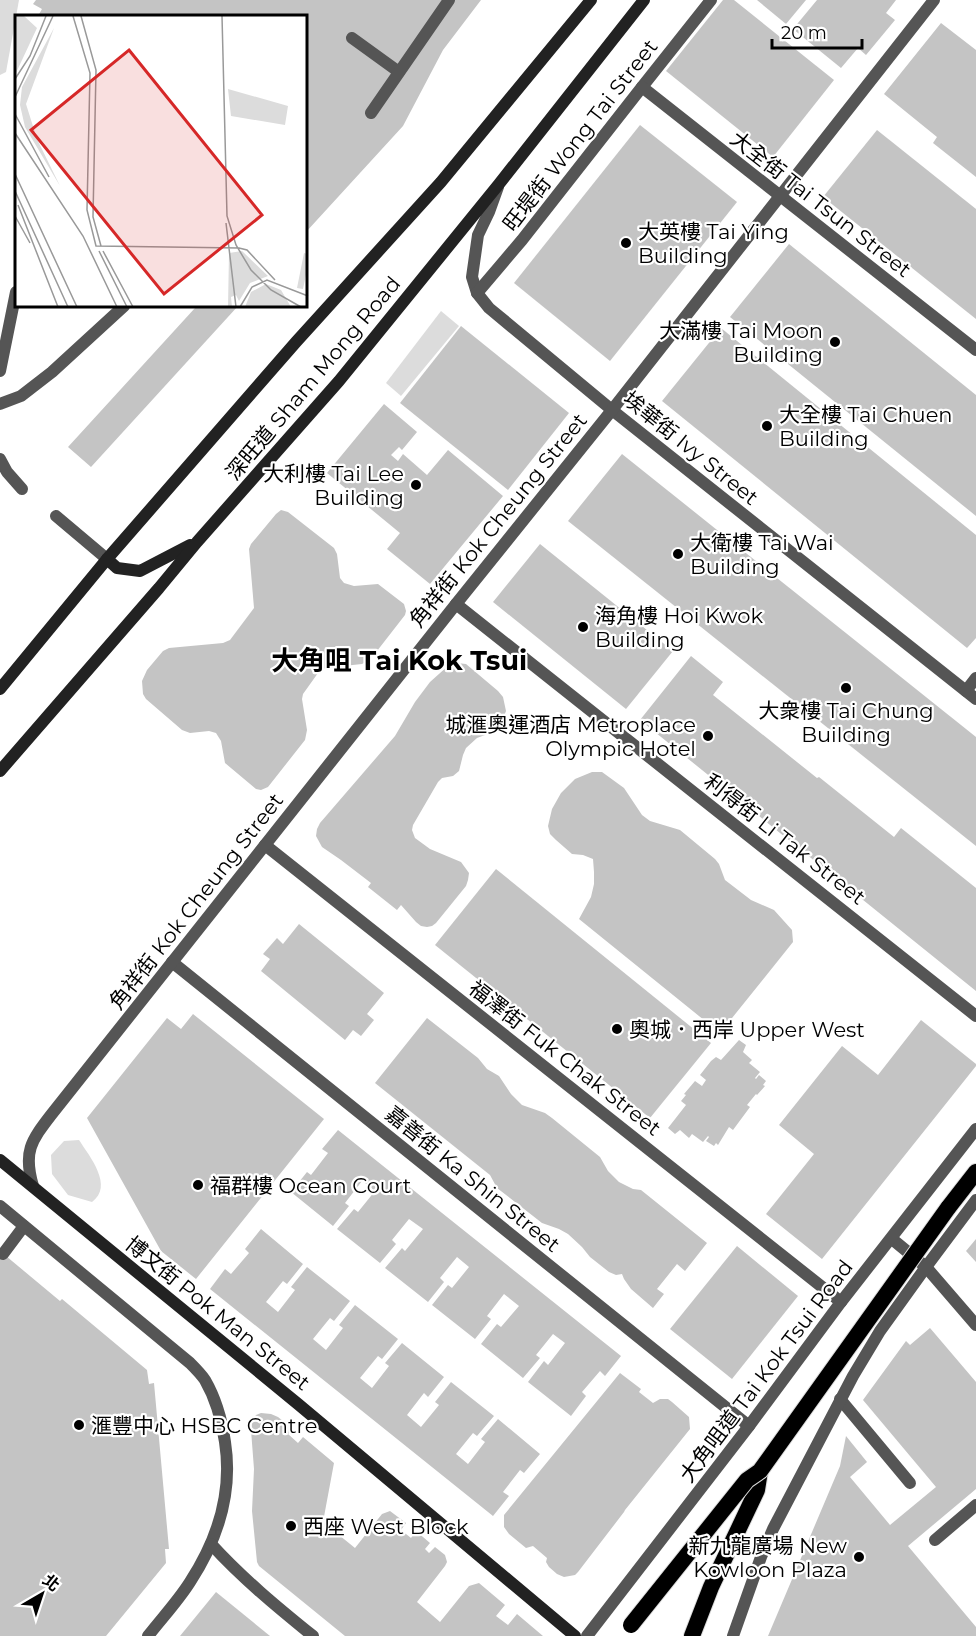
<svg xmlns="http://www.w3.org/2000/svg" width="976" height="1636" font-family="Montserrat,'Noto Sans TC',sans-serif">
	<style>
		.green { fill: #dcdcdc }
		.building { fill: #c4c4c4 }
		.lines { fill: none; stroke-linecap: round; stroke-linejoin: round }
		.trunk-casing { stroke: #dbdbdb; stroke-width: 18 }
		.service { stroke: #555; stroke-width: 12 }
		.pedestrian { stroke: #555; stroke-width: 12 }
		.minor { stroke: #555; stroke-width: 12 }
		.tertiary { stroke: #555; stroke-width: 12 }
		.secondary { stroke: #222; stroke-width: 12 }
		.trunk { stroke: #000; stroke-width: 16 }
		.trunk-bridge-casing { stroke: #dbdbdb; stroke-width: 18; stroke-linecap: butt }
		.trunk-bridge { stroke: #000; stroke-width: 16 }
		.poi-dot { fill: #000; stroke: #fff; stroke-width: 2 }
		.labels { text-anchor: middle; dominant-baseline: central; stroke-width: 4.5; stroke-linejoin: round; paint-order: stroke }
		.street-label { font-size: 21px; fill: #000; stroke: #fff }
		.poi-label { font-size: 21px; fill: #000; stroke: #fff; text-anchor: start }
		.district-label { font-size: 27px; font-weight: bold; fill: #000; stroke: #fff }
		.inset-road { fill: none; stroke: #999; stroke-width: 1.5 }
		.view { fill: #d62828; fill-opacity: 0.15; stroke: #d62828; stroke-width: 3 }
		.inset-edge { fill: none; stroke: #000; stroke-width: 3 }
	</style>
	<rect width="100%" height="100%" fill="#fff"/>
	<!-- green -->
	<g class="green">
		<path d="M0,0H19L6,72L0,75Z"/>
		<path d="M441,311L459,326L401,396L386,383Z"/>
		<path d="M79,1140C90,1157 114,1186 92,1202L68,1195L52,1174L51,1155L64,1141Z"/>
	</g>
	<!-- building -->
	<g class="building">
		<path d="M36,0H481L443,50L403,126L306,232V16H38L42,9L33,4Z"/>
		<path d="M723,0H734L834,80L773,157L666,71Z"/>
		<path d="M757,0H806L786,24Z"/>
		<path d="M817,0H896L886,13L895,20L866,55L858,48L841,68L793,29Z"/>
		<path d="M941,23L976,50V177L933,143L937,137L884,94Z"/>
		<path d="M640,125L737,202L610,361L514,283Z"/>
		<path d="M877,130L976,209V319L823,197Z"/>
		<path d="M789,244L976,395V516L730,317Z"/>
		<path d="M193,306H238L91,467L68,447L195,308Z"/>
		<path d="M461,326L569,413L508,490L400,403Z"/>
		<path d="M721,328L976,535V638L967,648L662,401Z"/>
		<path d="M384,404L417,432L402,450L399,447L391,455L398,461L403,454L427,475L448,450L503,496L430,584L387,549L400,533L327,473Z"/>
		<path d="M622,454L976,737V846L568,521Z"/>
		<path d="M281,510L288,512L334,548L337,554L340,578L344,583L354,586L378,584L404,604L406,611L405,615L370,660L362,664L325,668L318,673L303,694L302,699L307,730L305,740L268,787L261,790L256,789L225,763L221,741L216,733L209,731L190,733L182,730L146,699L143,694L142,681L147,670L163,651L169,648L223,643L230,640L254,608L249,549L251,544L276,514Z"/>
		<path d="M540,544L673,651L626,709L493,602Z"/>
		<path d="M691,656L723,682L713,695L817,778L819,777L894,837L901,828L976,888V991L640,720Z"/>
		<path d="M457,663L466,664L498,691L503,697L506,711L500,726L493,732L477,738L466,748L463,755L459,771L453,776L442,778L438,782L413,825L412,830L415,838L430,849L461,862L469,873L468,880L466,886L436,923L432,926L427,927L421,926L416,922L401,905L397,910L368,887L371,883L341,860L322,847L316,836L317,829L320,823L395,736L415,702L430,682L449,665Z"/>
		<path d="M592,772H602L624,788L642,815L650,821L680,830L715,859L719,864L725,880L751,900L774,910L792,930L793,942L720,1033L579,919L591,897L594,884V872L593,859L583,855L572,854L556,840L550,834L548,826L552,809L561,793L575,779Z"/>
		<path d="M496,869L711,1043L650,1118L435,945Z"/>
		<path d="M299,924L384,993L367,1014L374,1020L361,1036L353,1030L345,1040L261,971L270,959L263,954L277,938L283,944Z"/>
		<path d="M193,1014L324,1119L196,1279L161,1251L87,1118L167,1018L181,1029Z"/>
		<path d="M427,1018L478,1058L487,1069L499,1076L511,1094L522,1105L545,1113L552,1118L600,1157L608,1171L619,1182L633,1189L641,1190L707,1243L685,1271L677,1264L657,1289L664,1294L653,1308L631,1289L624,1279L622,1274L616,1275L609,1272L590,1257L582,1247L568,1234L559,1229L542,1223L497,1188L490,1175L375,1083Z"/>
		<path d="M921,1020L976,1064V1066L822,1259L766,1214L814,1154L779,1125L842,1046L878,1075Z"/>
		<path d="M739,1040L746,1045L743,1052L752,1060L749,1063L760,1072L755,1078L756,1079L759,1075L766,1081L763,1085L765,1086L757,1095L756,1094L747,1105L750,1107L733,1130L729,1127L718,1145L716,1143L714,1146L706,1141L709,1137L708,1136L703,1142L692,1134L689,1138L680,1130L675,1134L668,1128L686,1105L681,1101L686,1095L684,1094L695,1081L702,1086L706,1080L700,1075L711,1061L716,1057L721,1060Z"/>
		<path d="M338,1130L621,1356L605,1376L600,1371L582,1392L586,1396L571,1416L528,1382L544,1361L548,1365L565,1343L553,1334L536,1355L540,1358L523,1378L481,1344L497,1324L501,1327L519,1306L504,1294L487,1316L491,1319L475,1339L432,1305L448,1285L452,1288L469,1267L457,1257L440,1278L444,1282L428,1302L385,1268L402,1248L405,1251L423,1229L409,1219L392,1240L396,1244L380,1263L337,1229L354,1209L358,1212L375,1191L369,1186L362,1181L345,1203L349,1206L333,1226L291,1192L307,1172L311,1175L328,1153L322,1149Z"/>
		<path d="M261,1229L303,1264L287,1284L283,1281L266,1302L278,1312L295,1290L291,1287L307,1267L350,1301L334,1321L330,1318L313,1339L326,1350L343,1328L339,1325L355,1305L398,1339L382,1359L378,1356L360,1378L372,1388L389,1366L385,1363L402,1343L444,1377L428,1397L424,1393L407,1415L421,1427L439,1405L435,1402L451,1382L494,1416L477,1436L473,1433L456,1454L468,1464L485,1442L481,1439L498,1419L540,1454L524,1473L520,1470L503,1492L509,1496L493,1516L210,1289L225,1269L231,1274L249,1253L245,1249Z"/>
		<path d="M976,1239V1262L966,1251Z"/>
		<path d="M737,1246L798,1296L732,1379L670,1329Z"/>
		<path d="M0,1251L60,1301L62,1299L147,1370L149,1384L154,1383L169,1549H165L166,1563L106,1636H0Z"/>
		<path d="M930,1328L976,1382V1489L908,1546L976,1627V1636H768L840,1466L846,1436L867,1462L850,1477L890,1525L936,1487L863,1400L906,1341L910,1345Z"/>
		<path d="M620,1373L641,1389L639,1392L653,1403L660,1399H668L672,1402L689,1417L690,1429L625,1510L624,1512L578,1572L575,1575L564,1577L557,1574L549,1567L546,1562L547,1558L533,1546L526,1548L509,1534L504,1527V1515Z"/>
		<path d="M261,1413L271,1414L278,1417L293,1429L288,1434L298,1443L303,1437L334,1463L323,1522L355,1548L382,1514L390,1511L406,1523L401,1530L411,1538L416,1531L430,1543L425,1549L429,1553L435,1547L445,1555L447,1562L445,1566L417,1602L440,1622L469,1586L479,1583L505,1605L496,1616L508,1625L517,1614L543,1636H345L259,1566L257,1562L252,1511L254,1469L251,1430L252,1421L256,1415Z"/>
		<path d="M216,1592L270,1636H180Z"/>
	</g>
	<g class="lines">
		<!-- trunk casing -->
		<g class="trunk-casing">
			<g id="trunk">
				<path d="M948,1208L976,1172"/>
				<path d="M692,1636L711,1587L757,1490L760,1471"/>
			</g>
		</g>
		<!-- service -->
		<g class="service">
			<path d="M352,38L399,72"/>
			<path d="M371,113L449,0"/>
			<path d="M0,371L16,292"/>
			<path d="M0,404L21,396L52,372L124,306"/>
			<path d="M0,459L7,472L22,489"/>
			<path d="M56,516L107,559"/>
			<path d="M3,1254L24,1226"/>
			<path d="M840,1399L910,1483"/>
			<path d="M935,1540L976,1505"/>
		</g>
		<!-- pedestrian -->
		<path class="pedestrian" d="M642,87L711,0"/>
		<!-- minor -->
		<g class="minor">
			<path d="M498,187L489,212L478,235L472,277L477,293L489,308L612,410L976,699"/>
			<path d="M477,293L522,240L642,87L976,350"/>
			<path d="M456,604L976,1016"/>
			<path d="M966,691L976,678"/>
			<path d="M265,845L841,1302"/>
			<path d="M172,962L749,1426"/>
			<path d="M33,1186C23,1152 31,1141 51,1115L456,604L612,410L934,0"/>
			<path d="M0,1206L190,1363C195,1368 201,1374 205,1380C216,1399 222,1421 225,1442C233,1493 218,1539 190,1582C178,1601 162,1618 148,1636"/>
			<path d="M211,1544C242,1578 277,1607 313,1636"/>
		</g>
		<!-- tertiary -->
		<g class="tertiary">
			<path d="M892,1239L926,1267L976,1325"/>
			<path d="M587,1636L749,1426L841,1302L976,1129"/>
			<path d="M733,1636L761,1557L773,1529L853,1376L880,1331L926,1267L976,1200"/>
		</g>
		<!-- secondary -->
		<g class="secondary">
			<path d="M107,559L117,568L140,571L190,545"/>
			<path d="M0,689L107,559L296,342L441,182L591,0"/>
			<path d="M0,771L159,588L197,542L339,381L499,184L644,0"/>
			<path d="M0,1160L298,1404L575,1636"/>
		</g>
		<!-- trunk -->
		<use href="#trunk" class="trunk"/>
		<!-- trunk-bridge casing -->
		<g class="trunk-bridge-casing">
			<path id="trunk-bridge" d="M631,1625L747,1480L760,1471L948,1208"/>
		</g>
		<!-- trunk-bridge -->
		<use href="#trunk-bridge" class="trunk-bridge"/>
	</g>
	<!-- markers -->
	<g class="poi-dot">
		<circle cx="626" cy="243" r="6"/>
		<circle cx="835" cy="342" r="6"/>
		<circle cx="767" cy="426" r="6"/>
		<circle cx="416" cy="485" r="6"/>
		<circle cx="678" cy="554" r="6"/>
		<circle cx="583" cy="627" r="6"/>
		<circle cx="846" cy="688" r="6"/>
		<circle cx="708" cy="736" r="6"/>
		<circle cx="617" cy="1029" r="6"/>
		<circle cx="198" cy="1185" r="6"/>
		<circle cx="79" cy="1425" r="6"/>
		<circle cx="291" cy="1526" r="6"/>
		<circle cx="859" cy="1557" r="6"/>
	</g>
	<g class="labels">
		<!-- street labels -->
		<g class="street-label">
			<text transform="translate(580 135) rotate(-52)">旺堤街 Wong Tai Street</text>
			<text transform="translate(821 204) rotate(38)">大全街 Tai Tsun Street</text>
			<text transform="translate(313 378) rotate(-50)">深旺道 Sham Mong Road</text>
			<text transform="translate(691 448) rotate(39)">埃華街 Ivy Street</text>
			<text transform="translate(498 520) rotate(-51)">角祥街 Kok Cheung Street</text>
			<text transform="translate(785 839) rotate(38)">利得街 Li Tak Street</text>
			<text transform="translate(196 901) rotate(-52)">角祥街 Kok Cheung Street</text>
			<text transform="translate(565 1058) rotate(38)">福澤街 Fuk Chak Street</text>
			<text transform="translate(473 1179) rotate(39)">嘉善街 Ka Shin Street</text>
			<text transform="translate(218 1313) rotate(39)">博文街 Pok Man Street</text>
			<text transform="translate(766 1371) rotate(-53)">大角咀道 Tai Kok Tsui Road</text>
		</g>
		<!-- poi labels -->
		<g class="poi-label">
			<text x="638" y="231">大英樓 Tai Ying<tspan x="638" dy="24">Building</tspan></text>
			<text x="823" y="330" text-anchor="end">大滿樓 Tai Moon<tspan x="823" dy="24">Building</tspan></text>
			<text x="779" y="414">大全樓 Tai Chuen<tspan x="779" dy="24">Building</tspan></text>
			<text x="404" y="473" text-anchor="end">大利樓 Tai Lee<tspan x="404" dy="24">Building</tspan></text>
			<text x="690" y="542">大衛樓 Tai Wai<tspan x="690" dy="24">Building</tspan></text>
			<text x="595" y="615">海角樓 Hoi Kwok<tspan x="595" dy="24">Building</tspan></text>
			<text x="846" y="710" text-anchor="middle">大衆樓 Tai Chung<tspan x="846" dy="24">Building</tspan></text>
			<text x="696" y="724" text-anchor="end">城滙奧運酒店 Metroplace<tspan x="696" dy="24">Olympic Hotel</tspan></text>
			<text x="629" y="1029">奧城．西岸 Upper West</text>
			<text x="210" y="1185">福群樓 Ocean Court</text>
			<text x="91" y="1425">滙豐中心 HSBC Centre</text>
			<text x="303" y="1526">西座 West Block</text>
			<text x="847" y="1545" text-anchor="end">新九龍廣場 New<tspan x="847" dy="24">Kowloon Plaza</tspan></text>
		</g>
		<!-- district labels -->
		<g class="district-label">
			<text x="399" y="660">大角咀 Tai Kok Tsui</text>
		</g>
	</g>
	<!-- overview -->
	<g transform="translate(15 15)">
		<rect width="292" height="292" fill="#fff"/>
		<path d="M0,1H9L22,13L0,60ZM39,13L11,89L22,124L45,171L10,112L5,90L7,72ZM213,74L273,91L270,110L216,101ZM227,236L253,261L235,268L224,286L221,280L216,282L217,292H213L214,238ZM289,238L292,239L293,250L288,274L282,273ZM251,269L266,275L276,292H230L236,277Z" fill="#dcdcdc"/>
		<path class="inset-road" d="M58,1L75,58L72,195L81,231L224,233L232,235L260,265M66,1L81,55L78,202L86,231M207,1L212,201L221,230L236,255L256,275L286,292M0,64L15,41L31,1M0,82L38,1M0,99L34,162M0,118L68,221L102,292M0,159L62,292M0,176L53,292M3,190L43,292M0,201L15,228M211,208L221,292M84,236L112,292M88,236L118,292M225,292L237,272L252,265L293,281"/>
		<path class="view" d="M114,35L247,200L149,279L16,115Z"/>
		<rect width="292" height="292" class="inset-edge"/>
	</g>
	<!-- north arrow -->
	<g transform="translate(42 1594) rotate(39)" stroke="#ffffff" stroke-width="4.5" paint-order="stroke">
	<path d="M0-4.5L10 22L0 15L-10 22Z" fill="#000000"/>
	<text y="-9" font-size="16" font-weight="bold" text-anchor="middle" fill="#000000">北</text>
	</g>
	<!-- scale -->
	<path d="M772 39v9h90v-9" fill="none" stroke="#000000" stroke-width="3"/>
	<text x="781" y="39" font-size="18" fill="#000000" stroke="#ffffff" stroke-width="4.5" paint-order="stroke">20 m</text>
</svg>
